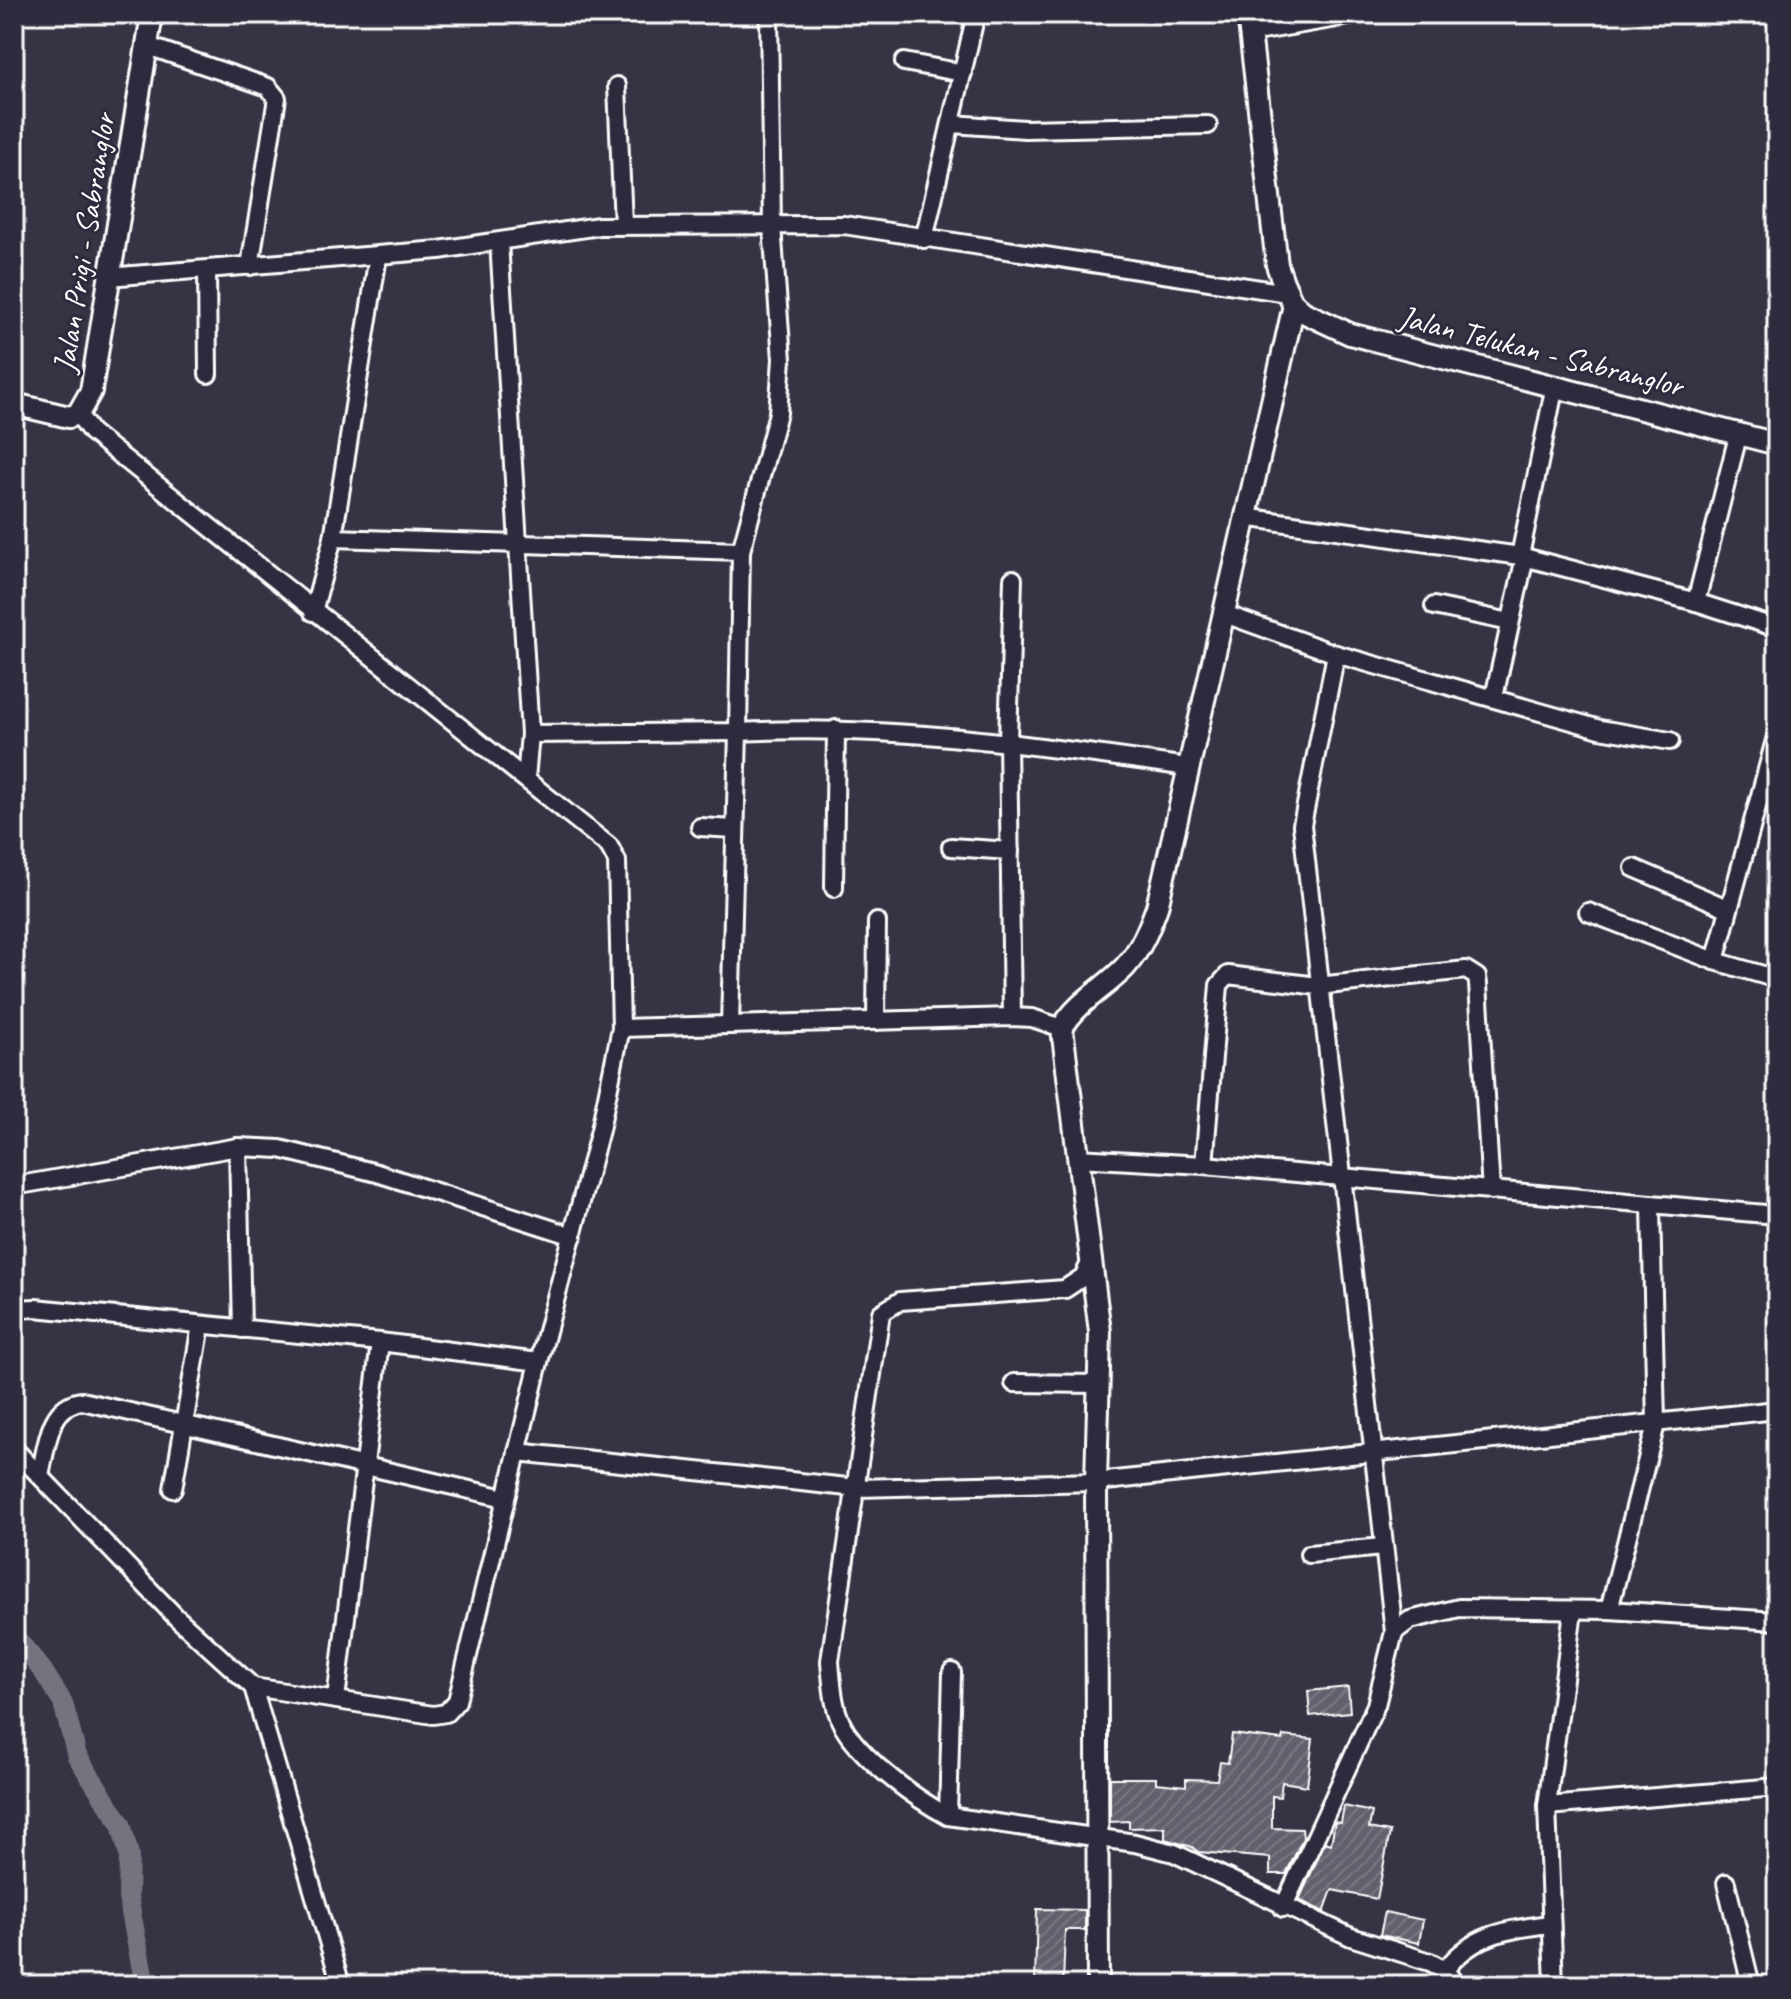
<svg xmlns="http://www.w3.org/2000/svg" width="1791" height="1999" font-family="Caveat,sans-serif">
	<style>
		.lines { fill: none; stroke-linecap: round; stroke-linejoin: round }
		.canal { stroke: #76737f; stroke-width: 20 }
		.building { fill: url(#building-hatch); stroke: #fff; stroke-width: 2 }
		.minor-casing { stroke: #fff; stroke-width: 22 }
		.tertiary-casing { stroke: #fff; stroke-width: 26 }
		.minor { stroke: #2f2a3d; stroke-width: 16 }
		.tertiary { stroke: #2f2a3d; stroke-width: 20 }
		.labels { text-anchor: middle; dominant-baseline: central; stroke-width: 6; stroke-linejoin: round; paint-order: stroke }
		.street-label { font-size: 32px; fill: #fff; stroke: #2f2a3d }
	</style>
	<defs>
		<pattern id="building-hatch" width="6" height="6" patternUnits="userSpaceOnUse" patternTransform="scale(2)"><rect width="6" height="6" fill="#635f6d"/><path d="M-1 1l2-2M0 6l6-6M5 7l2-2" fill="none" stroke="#7a7783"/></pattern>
	</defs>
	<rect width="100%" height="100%" fill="#373345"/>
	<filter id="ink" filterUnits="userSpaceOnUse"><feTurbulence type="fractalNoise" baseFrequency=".0125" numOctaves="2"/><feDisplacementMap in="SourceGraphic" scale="16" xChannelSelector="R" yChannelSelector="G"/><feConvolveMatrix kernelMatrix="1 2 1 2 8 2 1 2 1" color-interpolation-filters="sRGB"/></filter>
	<g filter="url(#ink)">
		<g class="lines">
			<!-- canal -->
			<path class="canal" d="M14,1636L43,1671L63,1703L77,1756L121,1824L129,1855L128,1897L145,1985"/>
		</g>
		<!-- building -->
		<g class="building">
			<path d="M1348,1687L1350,1712L1310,1716L1308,1691Z"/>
			<path d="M1232,1734L1282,1740L1283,1736L1313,1739L1307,1786L1282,1782L1280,1797L1272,1796V1828L1302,1829L1303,1838L1286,1874H1270V1858L1198,1852L1192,1847L1165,1839V1827L1129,1828V1821L1110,1822V1778H1156V1783L1186,1786V1779L1217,1780L1220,1762L1228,1763Z"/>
			<path d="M1344,1806L1372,1812L1369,1828L1390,1832L1377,1899L1332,1890L1324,1912L1299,1900L1325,1842L1331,1844L1335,1822L1341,1823Z"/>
			<path d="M1037,1909L1085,1910V1930H1065L1063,1985H1035Z"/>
			<path d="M1385,1912L1423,1920L1419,1943L1380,1935Z"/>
		</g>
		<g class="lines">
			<!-- minor casing -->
			<g class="minor-casing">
				<g id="minor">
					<path d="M1250,33L1360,14"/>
					<path d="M145,45L268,87L277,98L250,266"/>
					<path d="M904,62L963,73"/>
					<path d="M617,86L623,225"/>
					<path d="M952,124L1025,129L1208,125"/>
					<path d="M924,239L976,14"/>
					<path d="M499,242L530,734L526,779"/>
					<path d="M207,270L208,374"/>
					<path d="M108,277L439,250L599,226L844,225L1287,293"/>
					<path d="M78,414L91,432L609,846L617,861L621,1028L600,1130L539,1362L457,1701L446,1713L433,1715L253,1687"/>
					<path d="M1244,517L1520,556L1696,602L1777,628"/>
					<path d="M333,538L741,551"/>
					<path d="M1520,556L1555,385"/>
					<path d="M1696,602L1739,432"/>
					<path d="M1434,606L1510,622"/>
					<path d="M313,612L333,538L378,256"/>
					<path d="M1222,613L1336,654"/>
					<path d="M1494,697L1525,557"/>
					<path d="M1777,733L1715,961L1777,979"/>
					<path d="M530,734L738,732L741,551L778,413L782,359L772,226L769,14"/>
					<path d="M700,827L735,829"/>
					<path d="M951,847L1010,851"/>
					<path d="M1634,868L1727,908"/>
					<path d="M834,888L836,729"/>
					<path d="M1588,912L1715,961"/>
					<path d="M1012,1017L1008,740L1013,579"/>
					<path d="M876,1021L877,922"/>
					<path d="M730,1025L738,732C890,724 1037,745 1187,767"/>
					<path d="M621,1028L1012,1017L1032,1018L1062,1028"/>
					<path d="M238,1147L242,1329"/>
					<path d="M1077,1158L1204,1165L1777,1215"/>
					<path d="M1204,1165L1219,985L1228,975L1318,986L1466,970L1477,977L1478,984L1491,1191"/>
					<path d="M14,1186L238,1147L280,1149L377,1173L573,1236"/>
					<path d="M1092,1259L1083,1277L1065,1289L900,1301L881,1313L830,1661C832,1685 833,1713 847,1733C869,1764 914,1798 948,1816L1135,1843L1174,1853L1351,1937L1430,1962L1445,1970L1456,1985"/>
					<path d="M14,1309L35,1308L380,1342L539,1362"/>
					<path d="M1014,1383L1099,1384"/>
					<path d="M14,1449L176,1617L253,1687L341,1985"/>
					<path d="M517,1452L857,1488L1096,1482L1777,1410"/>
					<path d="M40,1475C47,1447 48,1405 82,1401L505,1498"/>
					<path d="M173,1489L201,1325"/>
					<path d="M1309,1554L1383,1547"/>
					<path d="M1609,1610L1656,1424L1651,1207"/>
					<path d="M1394,1632L1410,1620L1459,1608L1609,1610L1777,1621"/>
					<path d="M336,1699L380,1342"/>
					<path d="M1547,1806L1777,1787"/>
					<path d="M948,1816L952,1672"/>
					<path d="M1726,1883L1751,1985"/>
					<path d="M1283,1908L1376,1705L1394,1632L1302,825L1336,654L1600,729L1670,741"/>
					<path d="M1445,1970C1473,1934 1506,1930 1549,1924"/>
					<path d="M1554,1985L1547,1806L1573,1611"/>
				</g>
			</g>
			<!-- tertiary casing -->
			<g class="tertiary-casing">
				<g id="tertiary">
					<path d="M1248,14L1277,265L1283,282L1292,302L1303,312L1350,334L1777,444"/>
					<path d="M14,404L69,417L78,414L91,391L152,14"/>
					<path d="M1098,1985L1096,1482L1100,1332L1062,1028C1078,1001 1104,989 1125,967C1141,949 1149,929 1157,907L1294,305"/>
				</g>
			</g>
			<!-- minor -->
			<use href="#minor" class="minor"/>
			<!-- tertiary -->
			<use href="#tertiary" class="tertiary"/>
		</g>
	</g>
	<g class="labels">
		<!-- street labels -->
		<g class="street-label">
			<text transform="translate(84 243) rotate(-81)">Jalan Prigi - Sabranglor</text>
			<text transform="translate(1541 351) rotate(14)">Jalan Telukan - Sabranglor</text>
		</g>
	</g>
	<!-- margin -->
	<rect width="1791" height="1999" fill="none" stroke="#2f2a3d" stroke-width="48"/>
	<rect x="24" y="24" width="1743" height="1951" fill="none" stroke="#fff" stroke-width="3" filter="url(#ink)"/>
</svg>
